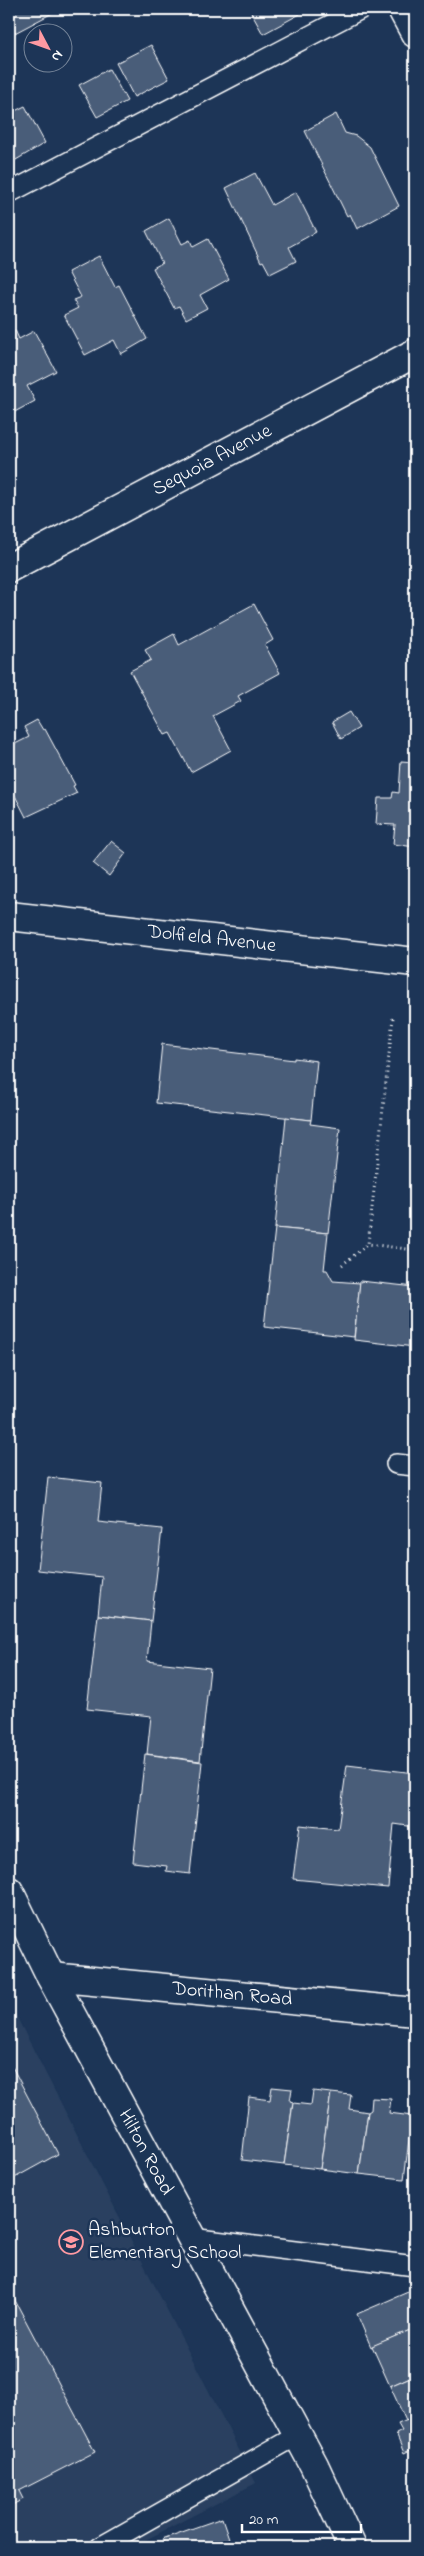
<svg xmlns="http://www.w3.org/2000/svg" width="424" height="2556" font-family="'Indie Flower',sans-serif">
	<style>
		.built { fill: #2a4161 }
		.building { fill: #4a5d79; stroke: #fff }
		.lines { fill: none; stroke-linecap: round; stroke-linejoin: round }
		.service-casing { stroke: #fff; stroke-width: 22 }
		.minor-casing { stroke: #fff; stroke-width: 31 }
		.tertiary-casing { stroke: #fff; stroke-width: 31 }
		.primary-casing { stroke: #fff; stroke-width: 31 }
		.path { stroke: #fff; stroke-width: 3; stroke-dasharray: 1 4; stroke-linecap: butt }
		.service { stroke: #1d3557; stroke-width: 19 }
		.minor { stroke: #1d3557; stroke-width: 28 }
		.tertiary { stroke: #1d3557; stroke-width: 28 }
		.primary { stroke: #1d3557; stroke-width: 28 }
		.labels { text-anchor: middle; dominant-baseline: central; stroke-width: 5; stroke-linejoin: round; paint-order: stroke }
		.street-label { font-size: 20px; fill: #fff; stroke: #1d3557 }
		.poi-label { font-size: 20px; fill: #fff; stroke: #1d3557; text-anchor: start }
	</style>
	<rect width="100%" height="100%" fill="#1d3557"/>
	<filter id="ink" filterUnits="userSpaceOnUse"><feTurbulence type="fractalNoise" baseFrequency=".02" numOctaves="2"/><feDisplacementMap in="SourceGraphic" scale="10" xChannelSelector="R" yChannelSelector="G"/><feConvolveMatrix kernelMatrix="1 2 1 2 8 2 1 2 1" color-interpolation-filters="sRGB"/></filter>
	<g filter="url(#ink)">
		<!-- built -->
		<path class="built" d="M9,2002L256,2483L132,2547H9Z"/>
		<!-- building -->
		<g class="building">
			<path d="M9,9H60L11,35L9,30Z"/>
			<path d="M249,9H297L300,14L263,34Z"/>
			<path d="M151,45L169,79L134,97L116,63Z"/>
			<path d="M109,69L127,101L97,117L79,85Z"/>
			<path d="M25,106L45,143L9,164V114Z"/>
			<path d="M336,114L345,133L356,136L370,147L399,206L357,229L350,214L347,216L305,131Z"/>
			<path d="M255,173L272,205L296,192L316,232L289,247L296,261L270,274L263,261L261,262L226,188Z"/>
			<path d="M169,218L182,244L190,240L193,247L208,239L229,279L200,295L207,308L186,319L179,306L174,308L153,268L162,263L146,231Z"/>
			<path d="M99,256L115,287L119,285L147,339L121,354L114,340L85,355L64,315L78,308L73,300L81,297L68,272Z"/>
			<path d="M15,330L19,339L34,331L56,371L27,386L35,401L9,415V334Z"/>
			<path d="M254,604L273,640L265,645L280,673L238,696L241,701L213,716L231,750L191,772L170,733L165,735L130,671L151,660L145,650L174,634L179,645Z"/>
			<path d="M349,712L359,728L341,739L332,722Z"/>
			<path d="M37,720L43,730L45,729L75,785L73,786L77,793L26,817L9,784V747L29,737L24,727Z"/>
			<path d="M401,761L415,762V847L393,844L395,825L376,824L378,798H392L393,792L399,793Z"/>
			<path d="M111,841L126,853L109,876L93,863Z"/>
			<path d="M162,1044L294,1060V1058L317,1061L311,1120L156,1103Z"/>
			<path d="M286,1117L311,1120L310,1124L340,1128L328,1233L275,1228Z"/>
			<path d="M275,1228L328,1233L324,1270H327L333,1281L360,1283L354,1337L264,1327Z"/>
			<path d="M360,1281L415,1287V1347L354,1340Z"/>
			<path d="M48,1477L102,1483L98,1522L162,1529L151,1621L98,1615L102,1577L38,1570Z"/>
			<path d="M98,1615L151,1621L147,1661L210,1668L200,1761L147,1754L151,1716L87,1709Z"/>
			<path d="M145,1754L202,1762L190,1874L166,1871L167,1866L133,1862Z"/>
			<path d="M347,1765L415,1773V1827L394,1824L388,1888L293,1879L300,1825L338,1829Z"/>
			<path d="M9,2061L58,2154L9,2181Z"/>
			<path d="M272,2087L292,2089L290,2101L293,2102L284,2165L242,2160L249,2097L270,2100Z"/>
			<path d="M313,2091L331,2093L320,2169L284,2165L293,2103L311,2105Z"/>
			<path d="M331,2093L351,2095L349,2109L368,2112L359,2174L320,2169Z"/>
			<path d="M372,2098L391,2099L389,2113L412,2116L404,2179L359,2174L368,2112L371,2110Z"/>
			<path d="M9,2289L95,2452L19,2491L23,2499L9,2507Z"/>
			<path d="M415,2289V2328L371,2347L357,2314Z"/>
			<path d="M415,2328V2375L390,2386L372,2346Z"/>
			<path d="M415,2375V2417L406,2421L390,2386Z"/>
			<path d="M415,2417V2448L404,2453L396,2434L402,2431L398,2424Z"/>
			<path d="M222,2518L232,2547H149L164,2542L162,2539Z"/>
		</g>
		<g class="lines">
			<!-- service casing -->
			<g class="service-casing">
				<g id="service">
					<path d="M9,193L361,9"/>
					<path d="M396,1464L415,1466"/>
					<path d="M191,2238L415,2266"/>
					<path d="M100,2547L298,2435"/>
				</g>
			</g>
			<!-- minor casing -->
			<g class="minor-casing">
				<g id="minor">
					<path d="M402,9L415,33"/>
					<path id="s1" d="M9,568L415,353"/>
				</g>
			</g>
			<!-- tertiary casing -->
			<g class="tertiary-casing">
				<g id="tertiary">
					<path id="s2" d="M9,916L415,962"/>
				</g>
			</g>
			<!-- primary casing -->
			<g class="primary-casing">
				<g id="primary">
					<path id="s3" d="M9,1891L51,1977L314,2465L352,2547"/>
					<path id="s4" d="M51,1977L415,2012"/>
				</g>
			</g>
			<!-- path -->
			<g class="path">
				<path d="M393,1018L368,1244L415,1250"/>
				<path d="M342,1265L368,1244"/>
			</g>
			<!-- service -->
			<use href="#service" class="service"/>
			<!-- minor -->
			<use href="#minor" class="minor"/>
			<!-- tertiary -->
			<use href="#tertiary" class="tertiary"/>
			<!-- primary -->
			<use href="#primary" class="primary"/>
		</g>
	</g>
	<!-- icons -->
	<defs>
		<g id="school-ring" transform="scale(1.25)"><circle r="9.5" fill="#1d3557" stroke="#ff9aa2" stroke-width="1.5"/><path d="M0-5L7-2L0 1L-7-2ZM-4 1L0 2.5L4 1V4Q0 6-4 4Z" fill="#ff9aa2"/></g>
	</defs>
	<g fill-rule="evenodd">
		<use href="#school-ring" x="71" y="2242"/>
	</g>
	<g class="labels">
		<!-- street labels -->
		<g class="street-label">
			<text stroke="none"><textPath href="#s1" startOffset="230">Sequoia Avenue</textPath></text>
			<text stroke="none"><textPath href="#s2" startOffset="204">Dolfield Avenue</textPath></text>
			<text stroke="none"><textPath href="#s4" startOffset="182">Dorithan Road</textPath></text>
			<text stroke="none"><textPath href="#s3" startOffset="295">Hilton Road</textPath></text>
		</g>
		<!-- poi labels -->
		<g class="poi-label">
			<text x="88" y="2230">Ashburton<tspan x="88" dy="23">Elementary School</tspan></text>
		</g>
	</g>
	<!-- margin -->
	<rect width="424" height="2556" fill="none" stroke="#1d3557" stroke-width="30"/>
	<rect x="15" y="15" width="394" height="2526" fill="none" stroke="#fff" stroke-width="2" filter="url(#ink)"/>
	<!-- north arrow -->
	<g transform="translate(48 48) rotate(131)"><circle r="24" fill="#1d3557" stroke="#77869a"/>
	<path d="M0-4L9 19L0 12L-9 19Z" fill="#ff9aa2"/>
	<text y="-8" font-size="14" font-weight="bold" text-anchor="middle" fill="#ffffff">N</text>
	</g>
	<!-- scale -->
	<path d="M242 2524v8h119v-8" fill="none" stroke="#ffffff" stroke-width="2.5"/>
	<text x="249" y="2524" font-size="15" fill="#ffffff" stroke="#1d3557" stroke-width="4" paint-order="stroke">20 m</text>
</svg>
